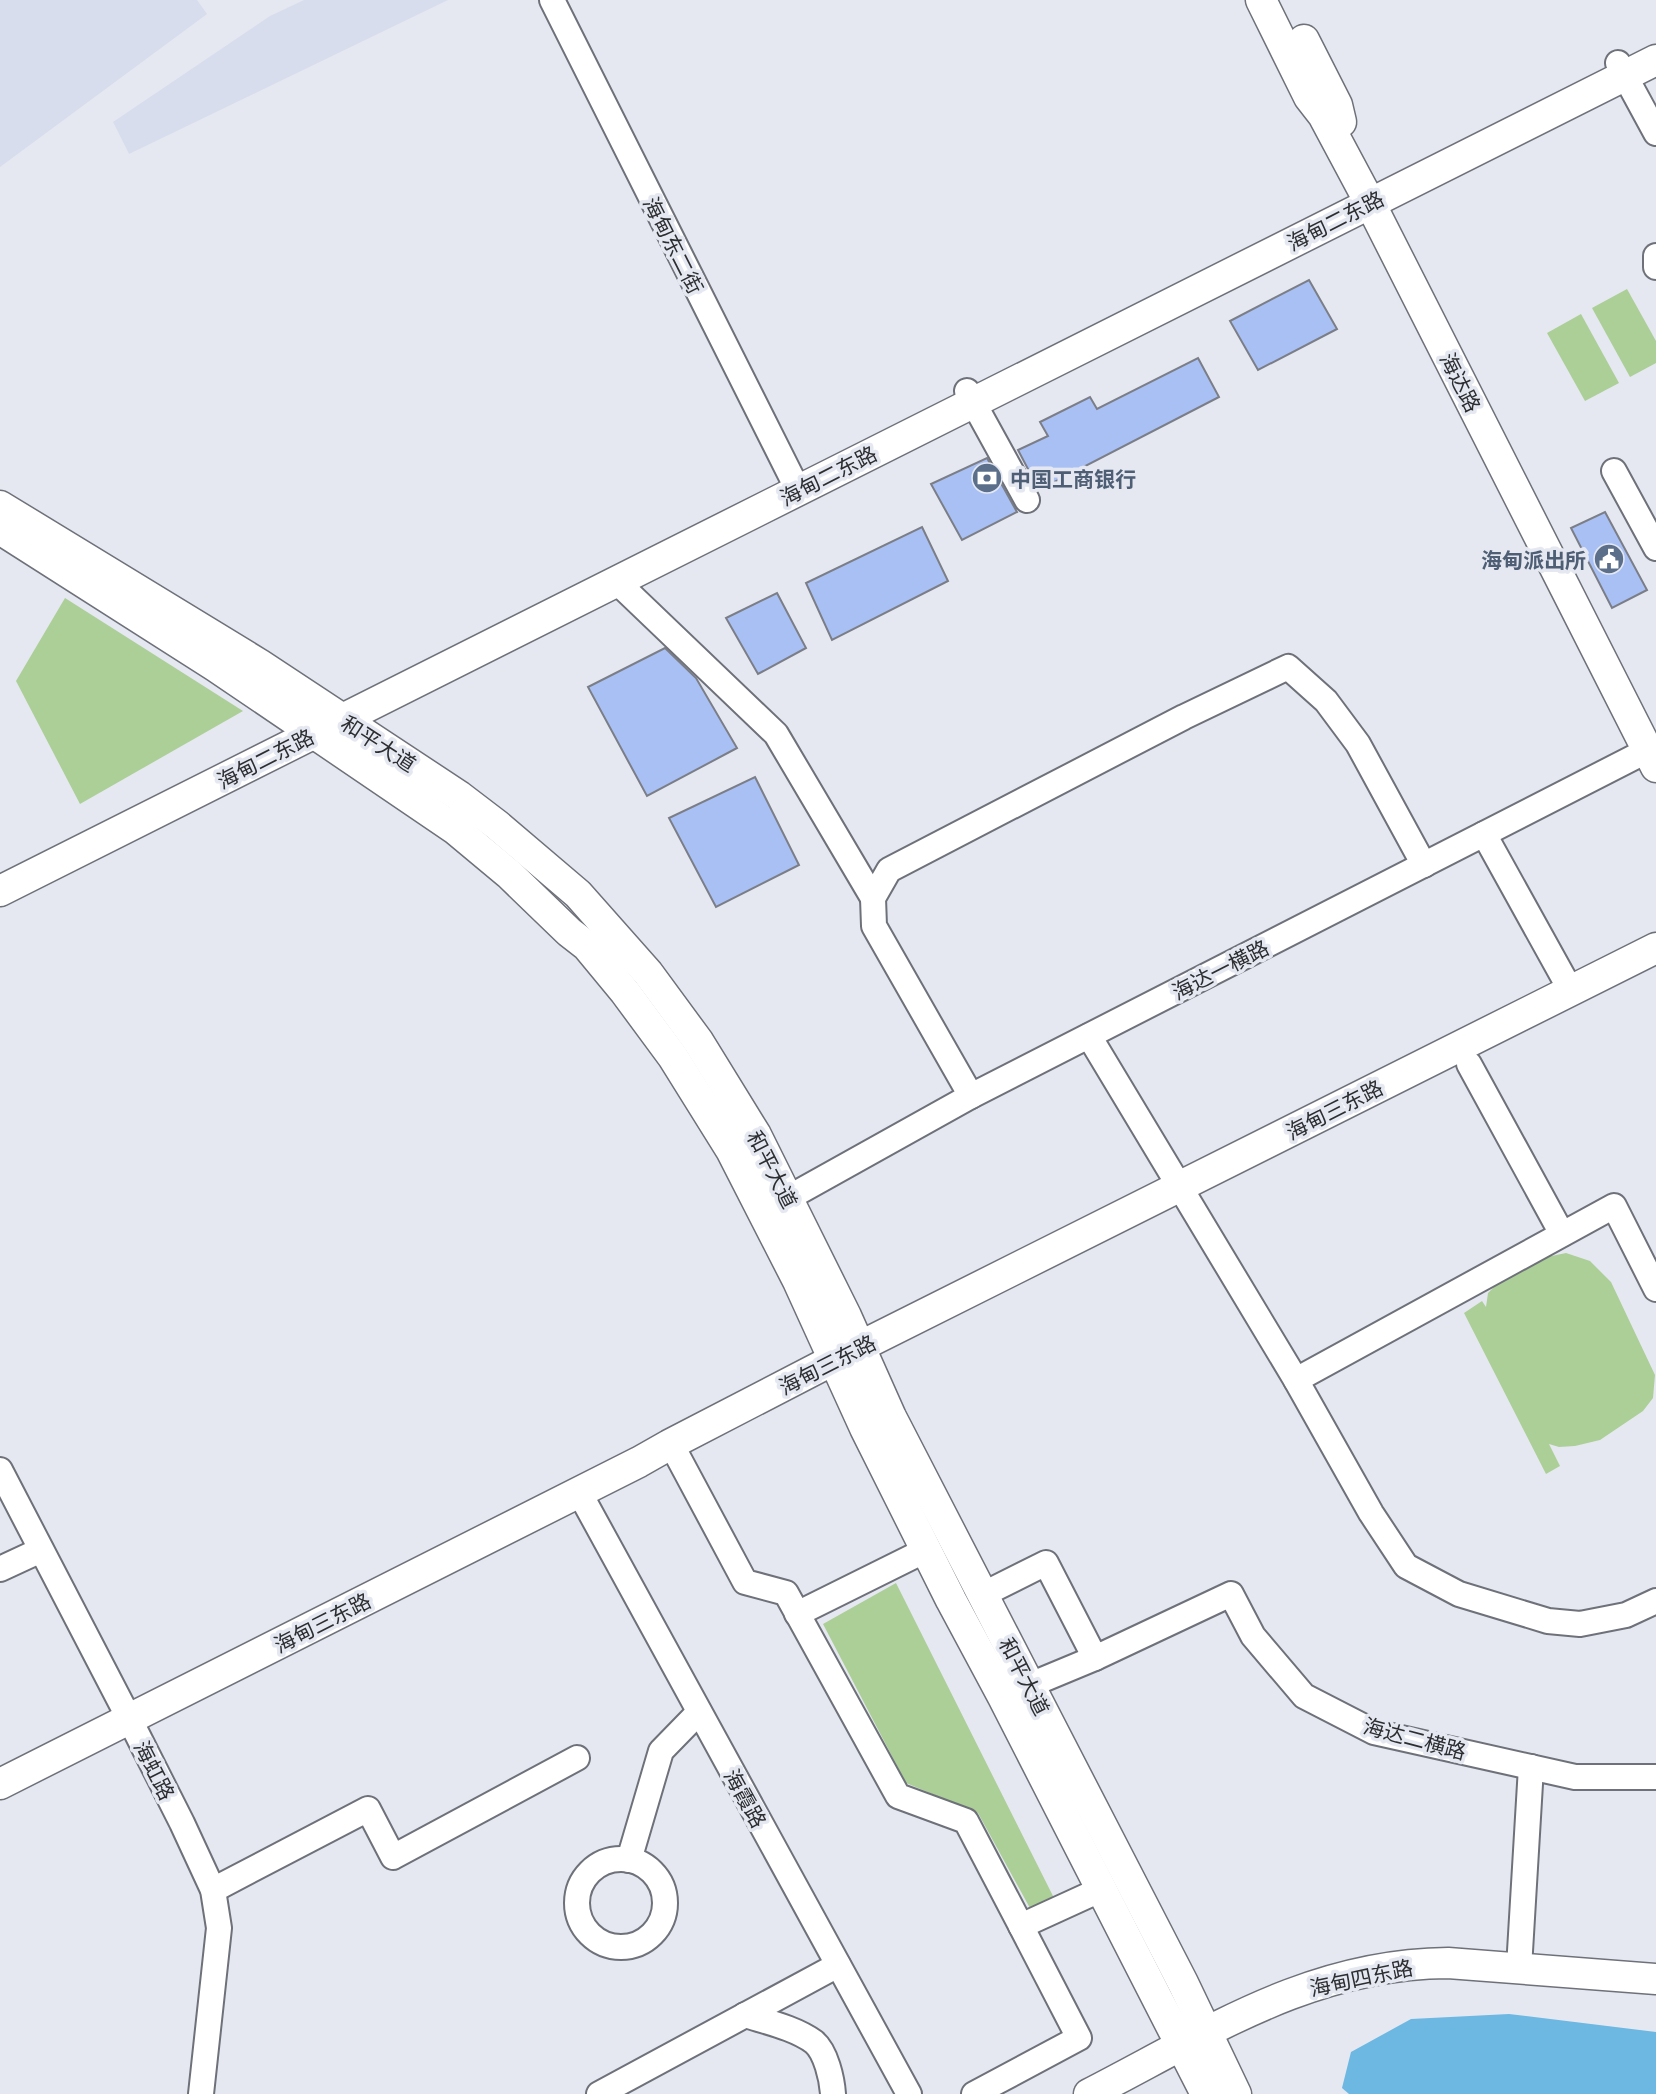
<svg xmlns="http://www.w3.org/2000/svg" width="1656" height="2094" font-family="Commissioner,'Noto Sans SC',sans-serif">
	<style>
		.built { fill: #d7ddec }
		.green { fill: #accf97 }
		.water { fill: #6cb8e3 }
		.building { fill: #a9c0f5; stroke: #7b7e86; stroke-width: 2 }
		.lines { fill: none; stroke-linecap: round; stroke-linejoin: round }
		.minor-casing { stroke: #6e7179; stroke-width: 28 }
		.major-casing { stroke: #6e7179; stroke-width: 33 }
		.minor { stroke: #fff; stroke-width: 24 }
		.major { stroke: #fff; stroke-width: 30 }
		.labels { text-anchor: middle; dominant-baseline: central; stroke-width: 7; stroke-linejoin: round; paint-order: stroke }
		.street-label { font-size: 21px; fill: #2c2e31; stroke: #e5e8f1 }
		.service-label { font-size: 21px; font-weight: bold; fill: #4e5e75; stroke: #e5e8f1; text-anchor: start }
	</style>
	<rect width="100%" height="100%" fill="#e5e8f1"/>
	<!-- built -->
	<g class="built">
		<path d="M0,0H197L207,14L0,167Z"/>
		<path d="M304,0H448L129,154L113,122L270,16Z"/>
	</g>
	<!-- green -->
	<g class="green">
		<path d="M1627,289L1656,341V363L1630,377L1592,308Z"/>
		<path d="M1581,314L1619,383L1585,401L1547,333Z"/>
		<path d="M65,598L243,711L80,804L16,681Z"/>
		<path d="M1566,1253L1590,1261L1611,1282L1655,1375L1653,1398L1643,1411L1600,1440L1575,1446L1559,1447L1549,1444L1560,1466L1546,1474L1464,1313L1482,1301L1486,1307L1488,1293L1501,1280L1542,1258Z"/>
		<path d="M896,1583L1055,1900L1031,1910L978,1813L906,1783L823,1624Z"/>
	</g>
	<!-- water -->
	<path class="water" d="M1509,2014L1656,2032V2094H1349L1342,2088L1351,2052L1411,2019Z"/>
	<!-- building -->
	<g class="building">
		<path d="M1309,280L1337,329L1258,370L1230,321Z"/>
		<path d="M1198,358L1219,397L1039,490L1018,450L1048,436L1040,422L1090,397L1097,409Z"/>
		<path d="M987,458L1017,512L962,540L931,484Z"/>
		<path d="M1605,512L1647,590L1612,608L1571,528Z"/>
		<path d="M922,527L948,581L832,640L806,583Z"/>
		<path d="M777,593L806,648L758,674L726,618Z"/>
		<path d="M665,648L696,678L737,748L647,796L588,687Z"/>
		<path d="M755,777L799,865L716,907L669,818Z"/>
	</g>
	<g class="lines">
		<!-- minor casing -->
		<g class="minor-casing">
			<g id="minor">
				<path d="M552,0L798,490"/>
				<path d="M1618,63L1656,133"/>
				<path d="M1656,256V267"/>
				<path d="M967,391L1027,500"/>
				<path d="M1614,471L1656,548"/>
				<path d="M616,581L776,734L873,898"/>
				<path d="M1484,834L1571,991"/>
				<path d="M1089,1036L1296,1380L1371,1513L1406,1566L1459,1594L1548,1621L1580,1624L1626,1615L1656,1601"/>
				<path d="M1469,1064L1562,1234"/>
				<path d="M971,1096L874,926L873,898L889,870L1184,717L1288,667L1326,701L1358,744L1424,865"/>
				<path d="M788,1198L971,1096L1656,746"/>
				<path d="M1296,1380L1614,1206L1656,1289"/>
				<path d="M677,1455L745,1582L786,1593L898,1796L966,1821L1021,1926"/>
				<path d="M0,1470L134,1728L182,1823L213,1890L219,1928L201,2094"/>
				<path d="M584,1501L909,2094"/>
				<path d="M0,1569L41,1550"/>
				<path d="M984,1594L1046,1563L1095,1658L1231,1594L1253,1636L1304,1696L1374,1732L1575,1777H1656"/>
				<path d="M797,1614L926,1550"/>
				<path d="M1030,1685L1095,1658"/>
				<circle cx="621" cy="1903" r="44"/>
				<path d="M629,1860L661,1751L699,1712"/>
				<path d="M213,1890L368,1809L393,1857L577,1758"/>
				<path d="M1519,1968L1531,1767"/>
				<path d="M745,2015C767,2022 795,2028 814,2042C826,2052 832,2079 833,2094"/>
				<path d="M599,2094L838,1965"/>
				<path d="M974,2094L1079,2038L1021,1926L1102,1889"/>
			</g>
		</g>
		<!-- major casing -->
		<g class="major-casing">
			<g id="major">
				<path d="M1261,0L1309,97L1323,115L1370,203L1656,767"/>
				<path d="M1304,40L1337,105L1341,122"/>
				<path d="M0,506L259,664L459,796L497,825L578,894L648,973L698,1041L756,1135L846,1316L891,1417L1183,1983L1236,2094"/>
				<path d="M3,531L215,666L455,829L509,874L569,932L587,946L625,992L673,1057L731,1150L798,1281L865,1428L951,1600L1003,1697L1206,2094"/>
				<path d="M0,891L1656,60"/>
				<path d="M0,1784L639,1462L669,1445L835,1359L1656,948"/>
				<path d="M1089,2094C1208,2033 1310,1964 1448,1963L1656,1979"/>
			</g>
		</g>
		<!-- minor -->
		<use href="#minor" class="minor"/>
		<!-- major -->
		<use href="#major" class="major"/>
	</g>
	<!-- icons -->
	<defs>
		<g id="bank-disc" transform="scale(1.575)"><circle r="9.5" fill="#5c6f8a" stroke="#e5e8f1"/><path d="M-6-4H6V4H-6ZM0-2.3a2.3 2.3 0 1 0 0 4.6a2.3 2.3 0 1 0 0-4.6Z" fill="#fff"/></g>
		<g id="civic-disc" transform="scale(1.575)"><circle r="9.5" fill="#5c6f8a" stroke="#e5e8f1"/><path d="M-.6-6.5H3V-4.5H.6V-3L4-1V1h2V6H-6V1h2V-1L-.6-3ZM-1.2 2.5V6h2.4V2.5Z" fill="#fff"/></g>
	</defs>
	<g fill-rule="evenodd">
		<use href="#bank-disc" x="987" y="478"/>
		<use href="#civic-disc" x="1609" y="559"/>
	</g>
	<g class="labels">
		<!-- street labels -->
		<g class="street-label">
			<text transform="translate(1335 220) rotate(-27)">海甸二东路</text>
			<text transform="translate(674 245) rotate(63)">海甸东二街</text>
			<text transform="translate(1461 382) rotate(63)">海达路</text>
			<text transform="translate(828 475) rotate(-27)">海甸二东路</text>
			<text transform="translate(379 743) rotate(33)">和平大道</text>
			<text transform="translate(265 758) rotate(-27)">海甸二东路</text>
			<text transform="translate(1220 969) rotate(-27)">海达一横路</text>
			<text transform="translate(1334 1109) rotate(-27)">海甸三东路</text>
			<text transform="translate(773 1169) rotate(63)">和平大道</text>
			<text transform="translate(827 1364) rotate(-27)">海甸三东路</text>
			<text transform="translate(322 1622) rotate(-27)">海甸三东路</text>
			<text transform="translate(1025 1676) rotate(63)">和平大道</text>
			<text transform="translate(1415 1738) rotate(15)">海达二横路</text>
			<text transform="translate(155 1770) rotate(63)">海虹路</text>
			<text transform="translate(746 1798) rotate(61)">海霞路</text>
			<text transform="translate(1361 1977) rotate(-12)">海甸四东路</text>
		</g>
		<!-- service labels -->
		<g class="service-label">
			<text x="1010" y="478">中国工商银行</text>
			<text x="1586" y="559" text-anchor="end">海甸派出所</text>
		</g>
	</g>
</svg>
